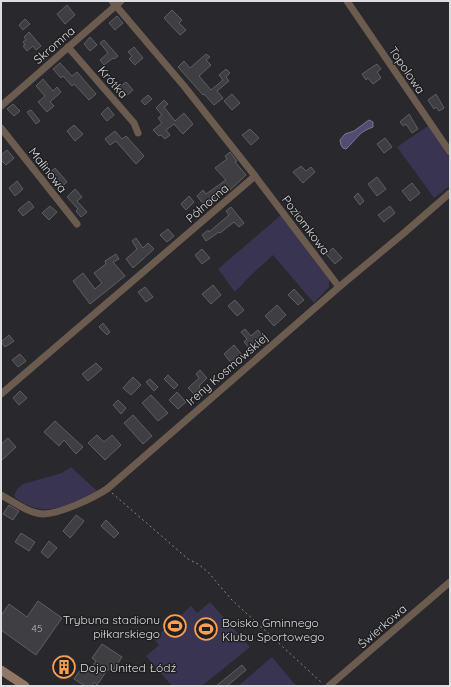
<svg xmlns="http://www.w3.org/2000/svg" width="451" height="687" font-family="Quicksand,sans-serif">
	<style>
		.green { fill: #393451 }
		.water { fill: #534b72; stroke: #7c7793 }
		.building { fill: #3f3f43; stroke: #5f5f63 }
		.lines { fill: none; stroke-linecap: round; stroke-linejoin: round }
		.path { stroke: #88878a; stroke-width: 1; stroke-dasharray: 2 3; stroke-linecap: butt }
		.minor { stroke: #6c5b4f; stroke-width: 7 }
		.secondary { stroke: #917764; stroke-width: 9 }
		.labels { text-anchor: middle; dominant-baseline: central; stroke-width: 3; stroke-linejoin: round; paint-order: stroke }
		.number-label { font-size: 10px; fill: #b6b6b8 }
		.street-label { font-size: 12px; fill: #dddddf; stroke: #1f1f22 }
		.poi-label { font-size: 12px; fill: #dddddf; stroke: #1f1f22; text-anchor: start }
	</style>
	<rect width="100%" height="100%" fill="#29282c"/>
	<!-- green -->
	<g class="green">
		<path d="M428,126L450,158V186L434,198L397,147Z"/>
		<path d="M281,215L329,280V287L314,303L273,255L252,274L235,292L218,269Z"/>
		<path d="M71,467L97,491C76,501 53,516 30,506C24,503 18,501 14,496L17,489L23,484L62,473Z"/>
		<path d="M210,602L250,647L202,686H172L146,656L159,645L154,639L191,606L197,613Z"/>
		<path d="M272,657L296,686H238Z"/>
	</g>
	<!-- water -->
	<path class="water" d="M369,120L373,122V127C358,132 357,139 346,149L343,148L341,145L340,140L345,134L354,131Z"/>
	<!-- building -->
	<g class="building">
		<path d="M67,5L75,15L65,24L57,14Z"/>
		<path d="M172,10L182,20L179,23L186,30L180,35L164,18Z"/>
		<path d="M117,16L123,23L115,30L109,23Z"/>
		<path d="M25,19L30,24L23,30L19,25Z"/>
		<path d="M29,32L41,46L36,50L33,46L27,51L23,46L25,45L23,42L26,40L24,37Z"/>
		<path d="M90,37L97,45L90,51L84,44Z"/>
		<path d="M104,40L118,56L114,59L113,58L104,65L100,60L108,53L100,43Z"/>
		<path d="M134,47L143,58L135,65L129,59L132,56L128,52Z"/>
		<path d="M206,54L210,57L206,60L211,65L199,76L211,90L223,80L219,75L226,69L230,73L226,77L229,81L217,91L223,98L214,105L204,94L203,95L178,67L184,61L190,68Z"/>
		<path d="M60,63L72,76L77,72L96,94L89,100L74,84L72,86L63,76L61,78L53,69Z"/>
		<path d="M377,64L381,69L377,72L381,78L373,84L368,78L366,80L362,74Z"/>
		<path d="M43,79L53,91L57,87L61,92L50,102L54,106L47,112L38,102L45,96L36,86Z"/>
		<path d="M126,82L133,90L126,96L119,87Z"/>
		<path d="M232,94L240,103L232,110L224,101Z"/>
		<path d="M436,94L444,108L439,111L436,107L434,109L428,100Z"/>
		<path d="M148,95L152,99L145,105L141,101Z"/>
		<path d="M164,100L168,104L164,107L175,121L184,113L193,124L183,134L174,124L166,130L170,135L165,139L161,135L159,136L153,130L162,123L158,118L162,115L156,108Z"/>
		<path d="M13,104L20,111L14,116L7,109Z"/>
		<path d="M108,107L114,115L107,121L101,114Z"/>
		<path d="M31,110L40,121L36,124L27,112Z"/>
		<path d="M409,114L418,129L412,133L406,124L403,126L400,122Z"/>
		<path d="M74,125L83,134L75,141L67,131Z"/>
		<path d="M250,129L259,138L251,145L242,135Z"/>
		<path d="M115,131L122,139L126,136L144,156L136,164L116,141L110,145L105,139Z"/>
		<path d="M385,138L392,147L384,153L377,144Z"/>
		<path d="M7,150L14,158L6,165L1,160V155Z"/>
		<path d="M230,152L237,161L235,162L246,175L228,192L226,190L205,206L197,196L203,190L206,194L226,180L215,168L227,159L225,156Z"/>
		<path d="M301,166L306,171L311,167L315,172L303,183L293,172Z"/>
		<path d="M55,168L67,182L59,189L47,175Z"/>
		<path d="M377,177L386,189L377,196L368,184Z"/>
		<path d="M17,181L23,189L15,196L9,188Z"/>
		<path d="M412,183L420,193L410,201L402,191Z"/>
		<path d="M75,189L82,197L77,201L87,212L81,217L76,211L78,209L67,197Z"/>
		<path d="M358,193L364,201L360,205L354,197Z"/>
		<path d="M189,196L194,202L186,210L181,204Z"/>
		<path d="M29,201L34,207L23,216L18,210Z"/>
		<path d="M50,206L57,212L49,220L42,213Z"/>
		<path d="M390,206L395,213L384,222L378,215Z"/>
		<path d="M231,207L244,223L239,227L234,222L220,233L219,232L206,241L202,235L208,230L209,232L229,215L226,211Z"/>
		<path d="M168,229L174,236L167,242L160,235Z"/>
		<path d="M136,238L143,248L148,243L154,249L133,268L126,259L137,249L132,241Z"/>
		<path d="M333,248L342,258L335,264L326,254Z"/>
		<path d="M202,249L210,258L202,264L195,255Z"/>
		<path d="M116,254L119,259L113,262L125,276L90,304L73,281L83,273L95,289L102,283L94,273L106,264L105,261Z"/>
		<path d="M213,285L221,295L211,304L202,294Z"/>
		<path d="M145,287L153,297L146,302L138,292Z"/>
		<path d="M294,289L304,300L298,305L288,295Z"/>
		<path d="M235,300L244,310L237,316L228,306Z"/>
		<path d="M277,305L286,315L274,326L265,316Z"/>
		<path d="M103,323L110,332L107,335L99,327Z"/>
		<path d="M245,329L251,336L258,330L265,339L251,350L244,342L247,339L241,332Z"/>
		<path d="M9,335L14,341L5,347L1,342Z"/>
		<path d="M234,345L242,355L232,364L224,354Z"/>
		<path d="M20,354L26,361L18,367L12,360Z"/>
		<path d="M96,363L102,369L88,381L82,374Z"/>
		<path d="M200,370L207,378L199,386L200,388L194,394L188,388L199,378L196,374Z"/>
		<path d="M168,375L178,385L174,389L164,379Z"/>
		<path d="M133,377L141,385L131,395L123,388Z"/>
		<path d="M150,379L158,387L154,391L146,382Z"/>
		<path d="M20,391L27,398L19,405L13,398Z"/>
		<path d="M177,392L186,402L178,409L169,400Z"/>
		<path d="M151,395L168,413L158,421L142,403Z"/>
		<path d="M118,400L126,408L121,414L113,405Z"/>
		<path d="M133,415L152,436L143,444L124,423Z"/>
		<path d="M55,421L83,447L76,454L64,440L59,446L44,432Z"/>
		<path d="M97,435L104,442L112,435L121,445L105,460L88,443Z"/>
		<path d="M8,438L16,447L1,461V444Z"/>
		<path d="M9,505L19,511L13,520L3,514Z"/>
		<path d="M76,515L84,521L70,538L63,531Z"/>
		<path d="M106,520L119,533L114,538L101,526Z"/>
		<path d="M21,533L35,542L29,551L15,542Z"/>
		<path d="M49,541L57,548L48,558L41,552Z"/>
		<path d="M38,601L62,618L36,655L1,630V616L9,604L27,617Z"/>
		<path d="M102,644L122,657L112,672L108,669L97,685L94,682L92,686H85L74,679L81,669L87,673L96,661L92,658Z"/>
		<path d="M67,655L74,660L61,679L54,673Z"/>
		<path d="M242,665L246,670L227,686H216Z"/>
	</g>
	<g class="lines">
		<!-- path -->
		<path class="path" d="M112,493L188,559L198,564L208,572L231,599L322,683"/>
		<!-- minor -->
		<g class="minor">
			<path d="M347,1L450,152"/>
			<path d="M68,47L134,123L138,133"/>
			<path d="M1,106L121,1"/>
			<path d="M1,128L77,224"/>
			<path d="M255,176L339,287"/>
			<path d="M1,394L255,176L184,86L112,1"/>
			<path d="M1,495C14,502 28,513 43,514C60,514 93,498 107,489L339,287L404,233L450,193"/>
			<path d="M329,686L450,582"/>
		</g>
		<!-- secondary -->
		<path class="secondary" d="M1,670L25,686"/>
	</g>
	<!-- icons -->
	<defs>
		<g id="stadium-ring" transform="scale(1.15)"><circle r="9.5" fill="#1f1f22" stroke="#fb9e51" stroke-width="1.5"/><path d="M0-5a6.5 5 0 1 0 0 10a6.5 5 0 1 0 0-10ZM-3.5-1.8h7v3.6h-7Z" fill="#fb9e51"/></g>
		<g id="building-ring" transform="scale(1.15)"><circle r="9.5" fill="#1f1f22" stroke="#fb9e51" stroke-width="1.5"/><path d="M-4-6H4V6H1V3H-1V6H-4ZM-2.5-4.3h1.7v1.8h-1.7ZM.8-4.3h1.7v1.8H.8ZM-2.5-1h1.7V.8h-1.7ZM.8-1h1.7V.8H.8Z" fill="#fb9e51"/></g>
	</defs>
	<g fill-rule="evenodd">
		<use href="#stadium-ring" x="175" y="626"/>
		<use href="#stadium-ring" x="206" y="629"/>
		<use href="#building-ring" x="64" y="667"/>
	</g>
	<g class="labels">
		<!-- number labels -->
		<g class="number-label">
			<text x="37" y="628">45</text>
		</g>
		<!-- street labels -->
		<g class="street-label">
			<text transform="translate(54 45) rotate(-41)">Skromna</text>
			<text transform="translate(407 70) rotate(56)">Topolowa</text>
			<text transform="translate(113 82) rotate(49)">Krótka</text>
			<text transform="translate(48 170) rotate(52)">Malinowa</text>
			<text transform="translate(207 203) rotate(-41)">Północna</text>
			<text transform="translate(306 225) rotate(53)">Poziomkowa</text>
			<text transform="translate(227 369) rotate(-41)">Ireny Kosmowskiej</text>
			<text transform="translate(382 626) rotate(-41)">Świerkowa</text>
		</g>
		<!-- poi labels -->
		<g class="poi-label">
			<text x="160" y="619" text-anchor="end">Trybuna stadionu<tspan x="160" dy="14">piłkarskiego</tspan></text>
			<text x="222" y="622">Boisko Gminnego<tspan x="222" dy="14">Klubu Sportowego</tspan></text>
			<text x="80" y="667">Dojo United Łódź</text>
		</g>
	</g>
	<!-- border -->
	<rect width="451" height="687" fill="none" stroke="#dddddf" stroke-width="4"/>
</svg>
